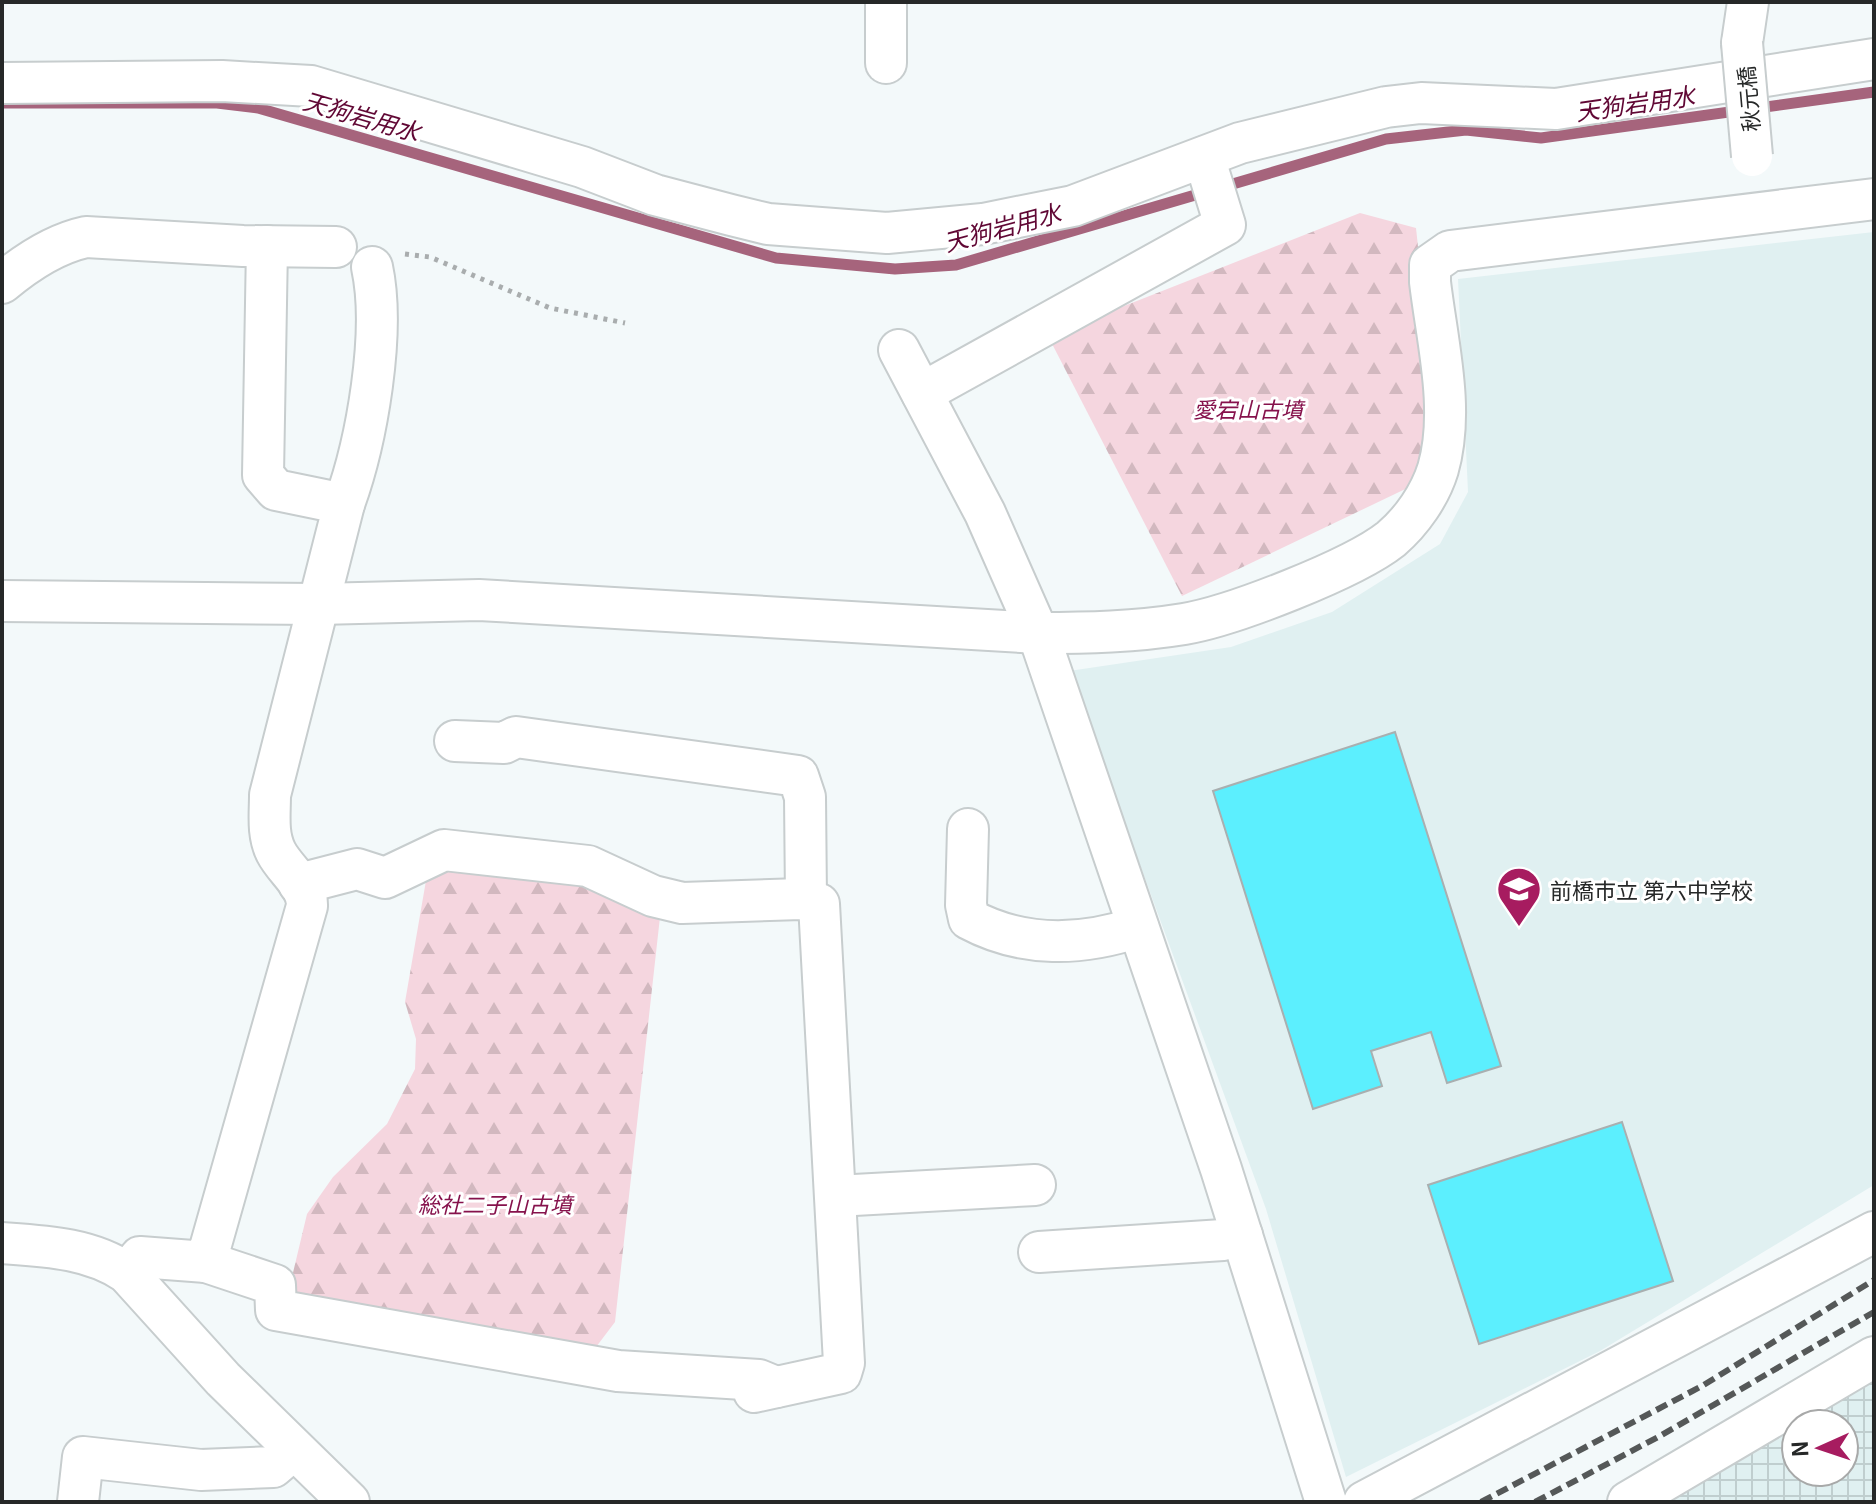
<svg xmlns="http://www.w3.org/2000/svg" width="1876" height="1504" font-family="Georgia,'Noto Sans JP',serif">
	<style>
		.built { fill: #e0f0f1 }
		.industrial { fill: url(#industrial-grid) }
		.forest { fill: url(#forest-firs) }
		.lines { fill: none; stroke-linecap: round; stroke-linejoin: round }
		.stream { stroke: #a6647c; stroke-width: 11 }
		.building { fill: #5ceffe; stroke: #a9afb0; stroke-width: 2 }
		.minor-casing { stroke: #c7cdce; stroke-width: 44 }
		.path { stroke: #a9adae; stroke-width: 5; stroke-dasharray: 4 6; stroke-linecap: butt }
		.minor { stroke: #fff; stroke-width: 40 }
		.rail { stroke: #555858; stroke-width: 6; stroke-dasharray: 12 6; stroke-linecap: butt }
		.minor-bridge-casing { stroke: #c7cdce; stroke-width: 44; stroke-linecap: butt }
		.minor-bridge { stroke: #fff; stroke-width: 40 }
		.labels { text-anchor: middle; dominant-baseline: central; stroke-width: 6; stroke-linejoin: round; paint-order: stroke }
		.street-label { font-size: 22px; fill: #262828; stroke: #fff }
		.park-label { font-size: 22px; font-style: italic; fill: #86124c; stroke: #fff }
		.poi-label { font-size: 22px; fill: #262828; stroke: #fff; text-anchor: start }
		.water-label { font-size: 24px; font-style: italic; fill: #600734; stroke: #fff }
	</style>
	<defs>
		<pattern id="industrial-grid" width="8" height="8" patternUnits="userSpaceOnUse" patternTransform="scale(2)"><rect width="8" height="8" fill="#e0f0f1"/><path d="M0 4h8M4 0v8" fill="none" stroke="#c0cecf"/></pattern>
		<pattern id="forest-firs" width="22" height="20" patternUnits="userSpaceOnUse" patternTransform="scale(2)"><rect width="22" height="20" fill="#f5d6df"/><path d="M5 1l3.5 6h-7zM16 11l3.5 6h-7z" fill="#d2b8bf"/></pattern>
	</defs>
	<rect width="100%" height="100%" fill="#f3f9fa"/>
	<!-- built -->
	<path class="built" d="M1874,232V1185L1600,1351L1346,1477L1266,1209L1069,671L1231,647L1332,612L1440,544L1468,492L1458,279Z"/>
	<!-- industrial -->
	<path class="industrial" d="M1874,1377V1502H1664L1796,1425V1472H1844V1424H1797Z"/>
	<!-- forest -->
	<g class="forest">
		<path d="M1360,213L1416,228L1437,421L1420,482L1182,596L1048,336Z"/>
		<path d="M428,869L586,874L660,917L615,1322L590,1355L286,1302L307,1214L333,1177L387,1124L415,1069L416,1039L405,1002Z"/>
	</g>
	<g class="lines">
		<!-- stream -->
		<path class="stream" d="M2,103H217L258,108L776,258L895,269L956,265L1386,139L1466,130L1541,138L1874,92"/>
	</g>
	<!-- building -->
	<g class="building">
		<path d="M1395,732L1501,1066L1447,1083L1431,1032L1371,1051L1382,1086L1313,1109L1213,791Z"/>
		<path d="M1622,1122L1673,1281L1479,1344L1428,1185Z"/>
	</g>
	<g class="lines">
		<!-- minor casing -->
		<g class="minor-casing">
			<g id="minor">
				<path d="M886,2V63"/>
				<path d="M1742,43L1748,2"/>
				<path d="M2,83L222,81L311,86L582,167L655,195L731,215L768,224L887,233L983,224L1073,206L1240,143L1386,107L1421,103L1556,109L1874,59"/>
				<path d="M2,283C27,262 54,244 86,237L243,246L336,247"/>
				<path d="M899,350L985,513L1038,633L1221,1169L1326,1502"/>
				<path d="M922,393L1225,225L1204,157"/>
				<path d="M344,504C367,441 386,332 372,267"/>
				<path d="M2,601L319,604L479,600L1038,633C1087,633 1135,632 1184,624C1232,616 1353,569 1391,539C1412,521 1430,495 1438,469C1455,410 1437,341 1430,282V265L1450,251L1874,199"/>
				<path d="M455,741L504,743L516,737L798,776L805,797L806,900"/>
				<path d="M968,829L966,905L969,919C1023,948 1082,946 1138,927"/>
				<path d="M299,884L357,869L385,878L444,850L588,866L653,896L682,903L801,899L819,904L844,1363L841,1373L754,1392"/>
				<path d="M836,1196L1035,1185"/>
				<path d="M2,1243C45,1246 91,1248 127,1273L223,1379L349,1502"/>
				<path d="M1039,1252L1223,1240L1242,1235"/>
				<path d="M206,1262L275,1285L276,1310L618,1371L759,1380L776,1387"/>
				<path d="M127,1273L140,1257L206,1262L307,906C308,885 285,870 276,852C267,834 270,814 270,795L344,504L276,490L263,475L267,246"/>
				<path d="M78,1502L83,1457L201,1470L273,1467L294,1449"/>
				<path d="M1364,1502L1874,1232"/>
				<path d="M1628,1502L1874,1357"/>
			</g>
		</g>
		<!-- path -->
		<path class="path" d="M405,254L430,257L550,308L625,323"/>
		<!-- minor -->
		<use href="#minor" class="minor"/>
		<!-- rail -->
		<g class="rail">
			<path d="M1481,1502L1702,1386L1874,1280"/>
			<path d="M1535,1502L1660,1436L1874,1312"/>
		</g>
		<!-- minor-bridge casing -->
		<g class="minor-bridge-casing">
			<path id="minor-bridge" d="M1742,43L1752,156"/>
		</g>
		<!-- minor-bridge -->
		<use href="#minor-bridge" class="minor-bridge"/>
	</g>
	<!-- icons -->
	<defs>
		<g id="school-pin" transform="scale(2.3)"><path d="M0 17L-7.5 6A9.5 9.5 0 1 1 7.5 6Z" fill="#a71c60" stroke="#fff"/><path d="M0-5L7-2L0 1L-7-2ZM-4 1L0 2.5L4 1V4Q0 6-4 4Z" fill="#fff"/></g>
	</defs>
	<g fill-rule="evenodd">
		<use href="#school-pin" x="1519" y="889"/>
	</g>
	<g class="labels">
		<!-- street labels -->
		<g class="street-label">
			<text transform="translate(1747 99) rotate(-95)">秋元橋</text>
		</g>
		<!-- park labels -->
		<g class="park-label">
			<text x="1248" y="408">愛宕山古墳</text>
			<text x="495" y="1203">総社二子山古墳</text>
		</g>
		<!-- poi labels -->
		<g class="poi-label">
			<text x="1550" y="889">前橋市立 第六中学校</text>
		</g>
		<!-- water labels -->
		<g class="water-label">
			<text transform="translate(1635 102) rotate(-8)">天狗岩用水</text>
			<text transform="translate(362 115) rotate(16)">天狗岩用水</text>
			<text transform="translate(1002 226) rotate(-15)">天狗岩用水</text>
		</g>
	</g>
	<!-- border -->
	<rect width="1876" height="1504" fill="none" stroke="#262828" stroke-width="8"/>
	<!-- north arrow -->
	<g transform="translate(1820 1448) rotate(267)"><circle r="38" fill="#ffffff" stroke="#a8a9a9" stroke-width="2"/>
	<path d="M0-6L14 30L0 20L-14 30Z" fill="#a71c60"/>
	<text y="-12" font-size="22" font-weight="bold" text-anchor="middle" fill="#262828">N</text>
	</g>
</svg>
